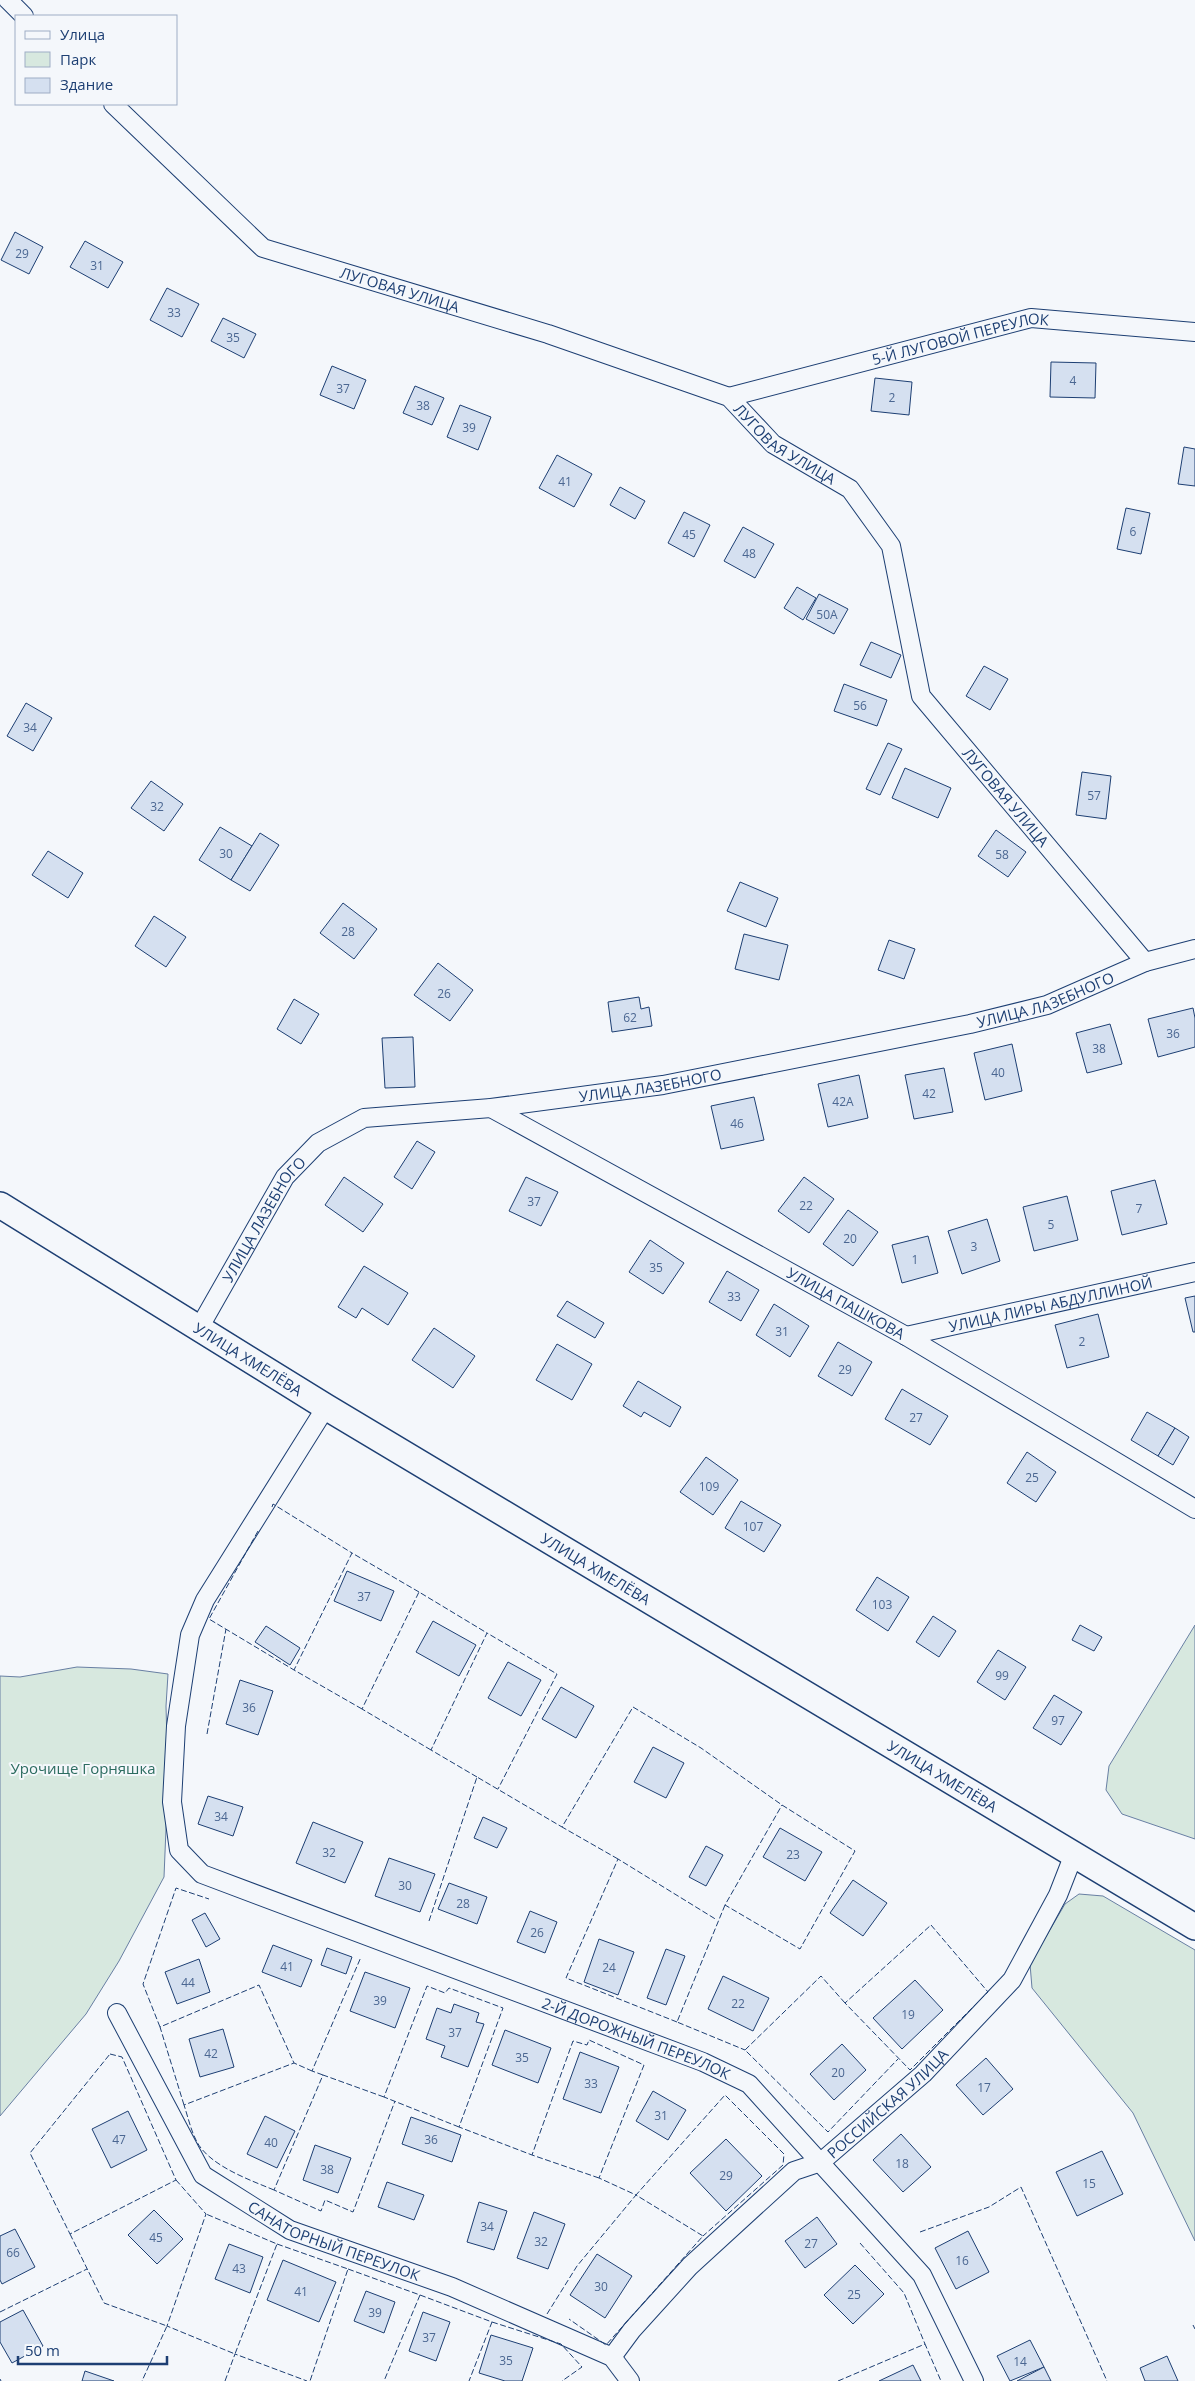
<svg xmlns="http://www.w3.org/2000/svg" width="1195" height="2381" font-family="'Open Sans',sans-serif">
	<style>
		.green { fill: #d7e8df; stroke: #687fa3 }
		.building { fill: #d5e0f0; stroke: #1d3f73 }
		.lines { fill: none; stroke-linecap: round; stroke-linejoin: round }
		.minor-casing { stroke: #1d3f73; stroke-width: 20 }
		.secondary-casing { stroke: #1d3f73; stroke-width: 28 }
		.minor { stroke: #f4f7fb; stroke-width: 18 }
		.secondary { stroke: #f4f7fb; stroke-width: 25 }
		.fence { stroke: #1d3f73; stroke-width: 1; stroke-dasharray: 6 2.5; stroke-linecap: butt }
		.labels { text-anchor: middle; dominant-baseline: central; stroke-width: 4; stroke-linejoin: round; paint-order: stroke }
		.number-label { font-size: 12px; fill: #4b6792 }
		.street-label { font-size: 15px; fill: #1d3f73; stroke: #f4f7fb }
		.park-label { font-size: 15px; fill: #2c6c60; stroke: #f4f7fb }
	</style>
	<rect width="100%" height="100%" fill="#f4f7fb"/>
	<!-- green -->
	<g class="green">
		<path d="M1195,1625V1839L1122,1814L1106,1790L1109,1766Z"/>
		<path d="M77,1667L131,1669L168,1674L166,1706L168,1780L164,1877L119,1961L86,2014L0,2116V1676L20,1677Z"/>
		<path d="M1079,1894L1103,1896L1195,1950V2241L1133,2113L1032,1988L1030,1964L1065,1904Z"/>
	</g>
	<!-- building -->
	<g class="building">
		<path d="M15,232L43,247L29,274L1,260Z"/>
		<path d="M85,241L123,262L108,288L70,267Z"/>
		<path d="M167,288L199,304L182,337L150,320Z"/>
		<path d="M223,318L256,334L244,358L211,341Z"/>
		<path d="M1051,362L1096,363L1095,398L1050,397Z"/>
		<path d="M332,366L366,380L354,409L320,395Z"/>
		<path d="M875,378L912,382L909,415L871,411Z"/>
		<path d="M415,386L444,398L432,425L403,413Z"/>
		<path d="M460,405L491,417L478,450L447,437Z"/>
		<path d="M1184,447L1195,449V486L1178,484Z"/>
		<path d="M557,455L592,474L574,507L539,488Z"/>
		<path d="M620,487L645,501L635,519L610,505Z"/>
		<path d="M1126,508L1150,513L1141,554L1117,549Z"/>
		<path d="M684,512L710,525L694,557L668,543Z"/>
		<path d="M743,527L774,544L755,578L724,561Z"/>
		<path d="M797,587L816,598L803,620L784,608Z"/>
		<path d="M819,594L848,609L834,634L806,619Z"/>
		<path d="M871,642L901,655L891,678L860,665Z"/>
		<path d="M984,666L1008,679L990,710L966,696Z"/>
		<path d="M844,684L887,700L877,726L834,711Z"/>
		<path d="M26,703L52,718L33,751L7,736Z"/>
		<path d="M888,743L902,749L880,795L866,789Z"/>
		<path d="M905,768L951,788L938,818L892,798Z"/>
		<path d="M1082,772L1111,776L1106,819L1076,815Z"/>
		<path d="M151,781L183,804L164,831L131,808Z"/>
		<path d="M220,827L252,846L231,880L199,860Z"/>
		<path d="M996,830L1026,852L1008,877L978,856Z"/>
		<path d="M260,833L279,845L250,891L231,880Z"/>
		<path d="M48,851L83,873L68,898L32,875Z"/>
		<path d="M740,882L778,898L766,927L727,911Z"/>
		<path d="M343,903L377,929L354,959L320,933Z"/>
		<path d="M154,916L186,937L166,967L135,946Z"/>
		<path d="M744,934L788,945L779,980L735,969Z"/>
		<path d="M889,940L915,949L904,979L878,970Z"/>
		<path d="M438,963L473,990L450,1021L414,995Z"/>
		<path d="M639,997L641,1009L649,1007L652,1026L612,1032L608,1002Z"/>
		<path d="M294,999L319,1014L301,1044L277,1029Z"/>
		<path d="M1193,1008L1195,1018V1047L1158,1057L1148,1019Z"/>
		<path d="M1110,1024L1122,1064L1087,1073L1076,1033Z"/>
		<path d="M413,1037L415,1087L385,1088L382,1038Z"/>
		<path d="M1012,1044L1022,1091L985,1100L974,1053Z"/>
		<path d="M944,1068L953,1112L914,1119L905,1075Z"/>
		<path d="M859,1075L868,1118L828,1127L818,1084Z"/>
		<path d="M754,1097L764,1140L721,1149L711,1106Z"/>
		<path d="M417,1141L435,1152L412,1189L394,1177Z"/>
		<path d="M344,1177L383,1204L363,1232L325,1205Z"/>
		<path d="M526,1177L558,1192L541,1226L509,1211Z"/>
		<path d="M804,1177L834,1199L809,1233L778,1211Z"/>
		<path d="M1155,1180L1167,1224L1122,1235L1111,1191Z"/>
		<path d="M1067,1196L1078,1240L1034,1251L1023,1207Z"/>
		<path d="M848,1210L878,1232L853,1266L823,1244Z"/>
		<path d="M987,1219L1000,1261L962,1274L948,1231Z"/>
		<path d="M928,1236L938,1273L902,1283L892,1245Z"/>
		<path d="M650,1240L684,1263L663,1294L629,1272Z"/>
		<path d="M364,1266L408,1293L388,1325L362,1308L356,1318L338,1307Z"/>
		<path d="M727,1271L759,1290L741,1321L709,1302Z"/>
		<path d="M1195,1296V1332H1193L1185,1298Z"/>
		<path d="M567,1301L604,1323L595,1338L557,1316Z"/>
		<path d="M774,1304L809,1326L790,1357L756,1335Z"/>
		<path d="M1098,1314L1109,1357L1067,1368L1055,1325Z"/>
		<path d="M434,1328L475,1356L453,1388L412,1360Z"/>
		<path d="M838,1342L872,1362L852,1396L818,1376Z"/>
		<path d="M557,1344L592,1364L572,1400L536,1380Z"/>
		<path d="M638,1381L681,1407L670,1427L644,1412L641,1417L623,1406Z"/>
		<path d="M902,1389L948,1416L930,1445L885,1419Z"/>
		<path d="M1147,1412L1175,1428L1158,1456L1131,1440Z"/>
		<path d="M1175,1428L1189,1437L1173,1465L1158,1456Z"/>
		<path d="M1027,1452L1056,1472L1036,1502L1007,1483Z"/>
		<path d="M706,1457L738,1480L713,1515L680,1492Z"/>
		<path d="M741,1501L781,1525L764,1552L725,1528Z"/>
		<path d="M347,1571L394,1591L381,1621L334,1601Z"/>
		<path d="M877,1577L909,1597L888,1631L856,1610Z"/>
		<path d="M933,1616L956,1631L939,1657L916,1642Z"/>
		<path d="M433,1621L476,1645L459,1676L416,1652Z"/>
		<path d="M1080,1625L1102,1637L1094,1651L1072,1640Z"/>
		<path d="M266,1626L300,1648L290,1665L255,1642Z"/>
		<path d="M998,1650L1026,1667L1005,1700L977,1682Z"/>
		<path d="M508,1662L541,1680L521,1716L488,1698Z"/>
		<path d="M240,1680L273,1691L258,1735L226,1724Z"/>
		<path d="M561,1687L594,1706L576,1738L542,1719Z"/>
		<path d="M1054,1695L1082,1712L1061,1745L1033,1728Z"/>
		<path d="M653,1747L684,1763L666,1798L634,1782Z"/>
		<path d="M208,1796L243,1807L233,1836L198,1824Z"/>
		<path d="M483,1817L507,1828L497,1848L474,1838Z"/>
		<path d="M313,1822L363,1842L345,1883L296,1863Z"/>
		<path d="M780,1828L822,1852L805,1881L763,1857Z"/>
		<path d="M706,1846L723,1855L706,1886L689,1877Z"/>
		<path d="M389,1858L435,1874L420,1912L375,1896Z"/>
		<path d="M853,1880L887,1903L863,1936L830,1913Z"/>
		<path d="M449,1883L487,1897L477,1924L438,1909Z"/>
		<path d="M530,1911L557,1922L545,1953L517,1942Z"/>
		<path d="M205,1913L220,1939L206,1947L192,1920Z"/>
		<path d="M599,1939L634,1952L618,1995L584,1982Z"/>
		<path d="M273,1945L312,1960L301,1987L262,1972Z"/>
		<path d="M327,1948L352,1957L346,1974L321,1965Z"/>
		<path d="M666,1949L685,1956L666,2005L647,1998Z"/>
		<path d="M199,1959L210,1992L177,2004L165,1972Z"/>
		<path d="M365,1972L410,1988L395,2028L350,2011Z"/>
		<path d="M723,1976L769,1998L753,2031L708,2009Z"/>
		<path d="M915,1980L943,2010L902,2049L873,2018Z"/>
		<path d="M454,2004L479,2013L476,2022L484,2024L468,2067L441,2057L445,2046L426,2039L437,2008L451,2013Z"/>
		<path d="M223,2029L234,2067L200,2077L189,2039Z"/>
		<path d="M505,2030L551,2048L538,2083L492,2065Z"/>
		<path d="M842,2044L866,2070L834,2100L810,2074Z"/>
		<path d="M580,2052L619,2067L601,2113L563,2099Z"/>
		<path d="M986,2058L1013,2089L983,2115L956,2085Z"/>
		<path d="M653,2091L686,2110L668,2140L636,2121Z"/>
		<path d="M128,2111L147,2150L111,2168L92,2129Z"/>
		<path d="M265,2116L295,2131L277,2168L247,2154Z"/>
		<path d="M411,2117L461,2135L452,2162L402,2144Z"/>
		<path d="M901,2134L931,2167L903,2192L873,2160Z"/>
		<path d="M726,2139L762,2176L726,2211L690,2173Z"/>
		<path d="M315,2145L351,2158L338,2193L303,2180Z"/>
		<path d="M1102,2151L1123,2194L1077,2216L1056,2172Z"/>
		<path d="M387,2182L424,2195L414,2220L378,2207Z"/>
		<path d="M479,2202L507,2211L494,2250L467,2242Z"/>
		<path d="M154,2210L183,2239L157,2264L128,2235Z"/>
		<path d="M534,2212L565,2224L548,2269L517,2258Z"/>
		<path d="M817,2217L837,2244L805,2268L785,2241Z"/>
		<path d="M15,2229L35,2267L2,2284L0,2280V2236Z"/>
		<path d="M968,2231L989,2272L956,2289L935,2248Z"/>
		<path d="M229,2244L263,2257L250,2293L215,2279Z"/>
		<path d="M597,2254L632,2276L605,2318L570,2295Z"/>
		<path d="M283,2260L336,2282L319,2322L267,2300Z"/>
		<path d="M855,2265L884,2294L853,2324L824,2295Z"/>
		<path d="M366,2291L395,2302L384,2333L354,2321Z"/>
		<path d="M23,2310L43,2346L12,2363L0,2342V2322Z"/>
		<path d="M423,2312L450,2322L436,2361L409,2351Z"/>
		<path d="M491,2335L533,2348L522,2381H505L479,2373Z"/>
		<path d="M1030,2340L1044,2367L1010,2381L997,2356Z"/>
		<path d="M1167,2356L1178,2381H1145L1140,2368Z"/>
		<path d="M913,2365L921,2381H879Z"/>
		<path d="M1044,2367L1051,2381H1017Z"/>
		<path d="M85,2371L114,2381H82Z"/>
	</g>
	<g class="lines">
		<!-- minor casing -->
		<g class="minor-casing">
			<g id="minor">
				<path d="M8,0L24,16"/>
				<path id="s1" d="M113,104L263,248L548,334L729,397L773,444L850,489L891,546L921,696L1145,962"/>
				<path id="s2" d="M729,397L1031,318L1195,332"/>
				<path id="s3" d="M491,1108L906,1336L1195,1509"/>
				<path id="s4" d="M198,1330L285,1177L318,1143L364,1118L491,1108L663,1085L970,1024L1047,1005L1145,962L1195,949"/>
				<path id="s5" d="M906,1336L1195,1272"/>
				<path id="s6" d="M326,1407L205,1600L190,1635L176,1726L172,1802L179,1850L202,1874L703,2062L749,2084L922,2275L974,2381"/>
				<path id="s7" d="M117,2013L203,2175L290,2230L452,2287L612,2357L630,2381"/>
				<path id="s8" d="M612,2357L632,2330L690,2266L794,2171L821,2162L923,2074L1012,1980L1058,1895L1074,1854"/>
			</g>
		</g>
		<!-- secondary casing -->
		<g class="secondary-casing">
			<g id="secondary">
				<path id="s9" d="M0,1205L326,1407L1195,1927"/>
			</g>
		</g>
		<!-- minor -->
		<use href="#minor" class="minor"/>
		<!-- secondary -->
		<use href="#secondary" class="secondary"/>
		<!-- fence -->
		<g class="fence">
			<path d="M272,1507L273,1504L352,1553"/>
			<path d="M258,1531L209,1619L294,1670"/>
			<path d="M362,1709L294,1670L352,1553L419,1592"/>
			<path d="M207,1734L226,1629"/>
			<path d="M431,1750L362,1709L419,1592L487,1633"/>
			<path d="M477,1777L431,1750L487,1633L557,1674L498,1789"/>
			<path d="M782,1805L855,1851L800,1949L725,1905Z"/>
			<path d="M618,1859L562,1827L633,1707L701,1748L782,1805"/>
			<path d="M725,1905L677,2022L745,2050"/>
			<path d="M429,1921L477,1777L562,1827"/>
			<path d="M931,1925L988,1992L910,2070L845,2003Z"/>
			<path d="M845,2003L821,1976L745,2050L828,2132L898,2059"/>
			<path d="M677,2022L566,1978L618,1859L717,1920"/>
			<path d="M160,2027L143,1984L176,1888L209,1899"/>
			<path d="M110,2054L122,2057L176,2180L70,2234L30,2153Z"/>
			<path d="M323,2075L312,2071L361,1957"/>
			<path d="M384,2097L323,2075L274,2190L321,2211L325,2200L353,2212L395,2101"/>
			<path d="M184,2105L160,2027L259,1985L294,2063"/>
			<path d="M459,2127L384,2097L427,1986L445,1993L449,1988L503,2008L459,2127L532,2155"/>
			<path d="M599,2178L532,2155L573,2041L587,2045L589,2040L644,2065L599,2178L636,2195L725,2095L784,2154L783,2165L703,2236"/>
			<path d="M176,2180L206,2214L167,2326L235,2354L277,2244L206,2214"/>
			<path d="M274,2190C250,2180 210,2166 197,2142C191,2131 188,2117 184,2105L294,2063L312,2071"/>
			<path d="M920,2232L989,2207L1021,2187L1107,2381"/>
			<path d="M70,2234L104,2303L167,2326L142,2381"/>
			<path d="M860,2243L904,2293L925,2344"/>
			<path d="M277,2244L348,2269L310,2381"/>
			<path d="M348,2269L420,2295L384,2381"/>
			<path d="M420,2295L492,2322L469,2381"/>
			<path d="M0,2312L87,2269"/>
			<path d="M547,2314L577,2266L636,2195L703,2236L606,2345L569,2319"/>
			<path d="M492,2322L561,2344L582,2367L562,2381"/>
			<path d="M1193,2325L1195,2329"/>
			<path d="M0,2379L1,2381"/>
			<path d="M225,2381L235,2354L307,2381"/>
			<path d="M838,2381L925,2344L941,2381"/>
		</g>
	</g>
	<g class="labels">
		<!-- number labels -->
		<g class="number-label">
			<text x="22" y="253">29</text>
			<text x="97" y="265">31</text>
			<text x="174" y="312">33</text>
			<text x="233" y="337">35</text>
			<text x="1073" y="380">4</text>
			<text x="343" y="388">37</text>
			<text x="892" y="397">2</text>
			<text x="423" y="405">38</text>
			<text x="469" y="427">39</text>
			<text x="565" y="481">41</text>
			<text x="1133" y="531">6</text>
			<text x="689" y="534">45</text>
			<text x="749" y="553">48</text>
			<text x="827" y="614">50А</text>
			<text x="860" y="705">56</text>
			<text x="30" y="727">34</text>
			<text x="1094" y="795">57</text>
			<text x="157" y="806">32</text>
			<text x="226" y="853">30</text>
			<text x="1002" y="854">58</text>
			<text x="348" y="931">28</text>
			<text x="444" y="993">26</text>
			<text x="630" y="1017">62</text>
			<text x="1173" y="1033">36</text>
			<text x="1099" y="1048">38</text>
			<text x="998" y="1072">40</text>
			<text x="929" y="1093">42</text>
			<text x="843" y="1101">42А</text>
			<text x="737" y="1123">46</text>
			<text x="534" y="1201">37</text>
			<text x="806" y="1205">22</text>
			<text x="1139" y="1208">7</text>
			<text x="1051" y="1224">5</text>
			<text x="850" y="1238">20</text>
			<text x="974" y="1246">3</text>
			<text x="915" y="1259">1</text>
			<text x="656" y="1267">35</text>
			<text x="734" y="1296">33</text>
			<text x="782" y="1331">31</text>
			<text x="1082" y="1341">2</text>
			<text x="845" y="1369">29</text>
			<text x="916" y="1417">27</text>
			<text x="1032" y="1477">25</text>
			<text x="709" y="1486">109</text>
			<text x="753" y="1526">107</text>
			<text x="364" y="1596">37</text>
			<text x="882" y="1604">103</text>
			<text x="1002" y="1675">99</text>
			<text x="249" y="1707">36</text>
			<text x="1058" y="1720">97</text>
			<text x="221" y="1816">34</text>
			<text x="329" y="1852">32</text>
			<text x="793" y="1854">23</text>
			<text x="405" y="1885">30</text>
			<text x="463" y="1903">28</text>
			<text x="537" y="1932">26</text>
			<text x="287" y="1966">41</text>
			<text x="609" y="1967">24</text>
			<text x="188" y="1982">44</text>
			<text x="380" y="2000">39</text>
			<text x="738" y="2003">22</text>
			<text x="908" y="2014">19</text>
			<text x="455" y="2032">37</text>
			<text x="211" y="2053">42</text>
			<text x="522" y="2057">35</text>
			<text x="838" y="2072">20</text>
			<text x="591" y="2083">33</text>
			<text x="984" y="2087">17</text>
			<text x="661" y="2115">31</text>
			<text x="119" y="2139">47</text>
			<text x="431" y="2139">36</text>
			<text x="271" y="2142">40</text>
			<text x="902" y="2163">18</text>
			<text x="327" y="2169">38</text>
			<text x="726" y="2175">29</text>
			<text x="1089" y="2183">15</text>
			<text x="487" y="2226">34</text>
			<text x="156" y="2237">45</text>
			<text x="541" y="2241">32</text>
			<text x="811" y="2243">27</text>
			<text x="13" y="2252">66</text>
			<text x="962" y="2260">16</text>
			<text x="239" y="2268">43</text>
			<text x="601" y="2286">30</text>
			<text x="301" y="2291">41</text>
			<text x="854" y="2294">25</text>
			<text x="375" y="2312">39</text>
			<text x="429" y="2337">37</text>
			<text x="506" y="2360">35</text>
			<text x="1020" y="2361">14</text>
		</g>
		<!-- street labels -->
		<g class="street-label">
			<text stroke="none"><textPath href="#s1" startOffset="351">ЛУГОВАЯ УЛИЦА</textPath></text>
			<text stroke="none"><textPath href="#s2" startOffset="239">5-Й ЛУГОВОЙ ПЕРЕУЛОК</textPath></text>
			<text stroke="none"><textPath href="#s1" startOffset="771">ЛУГОВАЯ УЛИЦА</textPath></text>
			<text stroke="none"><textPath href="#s1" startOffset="1206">ЛУГОВАЯ УЛИЦА</textPath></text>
			<text stroke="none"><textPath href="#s4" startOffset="969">УЛИЦА ЛАЗЕБНОГО</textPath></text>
			<text stroke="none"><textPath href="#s4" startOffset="564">УЛИЦА ЛАЗЕБНОГО</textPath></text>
			<text stroke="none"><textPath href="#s4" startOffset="129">УЛИЦА ЛАЗЕБНОГО</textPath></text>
			<text stroke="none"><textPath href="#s3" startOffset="405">УЛИЦА ПАШКОВА</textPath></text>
			<text stroke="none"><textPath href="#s5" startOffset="148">УЛИЦА ЛИРЫ АБДУЛЛИНОЙ</textPath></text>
			<text stroke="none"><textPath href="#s9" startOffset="292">УЛИЦА ХМЕЛЁВА</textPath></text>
			<text stroke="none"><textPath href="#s9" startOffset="698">УЛИЦА ХМЕЛЁВА</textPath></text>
			<text stroke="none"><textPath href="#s9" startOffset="1102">УЛИЦА ХМЕЛЁВА</textPath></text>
			<text stroke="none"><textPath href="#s6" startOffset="980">2-Й ДОРОЖНЫЙ ПЕРЕУЛОК</textPath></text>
			<text stroke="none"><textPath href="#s8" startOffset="378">РОССИЙСКАЯ УЛИЦА</textPath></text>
			<text stroke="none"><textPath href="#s7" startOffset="331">САНАТОРНЫЙ ПЕРЕУЛОК</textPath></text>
		</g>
		<!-- park labels -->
		<g class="park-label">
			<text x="83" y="1768">Урочище Горняшка</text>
		</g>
	</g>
	<!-- legend -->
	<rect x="15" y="15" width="162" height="90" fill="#f4f7fb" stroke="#9eadc5"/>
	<rect x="25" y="31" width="25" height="8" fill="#f4f7fb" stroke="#9eadc5"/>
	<text x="60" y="40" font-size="15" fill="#1d3f73">Улица</text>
	<rect x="25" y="52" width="25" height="15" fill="#d7e8df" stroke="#9eadc5"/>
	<text x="60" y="65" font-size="15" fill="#1d3f73">Парк</text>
	<rect x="25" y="78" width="25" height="15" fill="#d5e0f0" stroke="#9eadc5"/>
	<text x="60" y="90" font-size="15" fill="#1d3f73">Здание</text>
	<!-- scale -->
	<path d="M18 2356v8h149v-8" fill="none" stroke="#1d3f73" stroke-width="2.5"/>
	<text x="25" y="2356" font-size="15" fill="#1d3f73" stroke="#f4f7fb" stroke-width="4" paint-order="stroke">50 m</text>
</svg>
